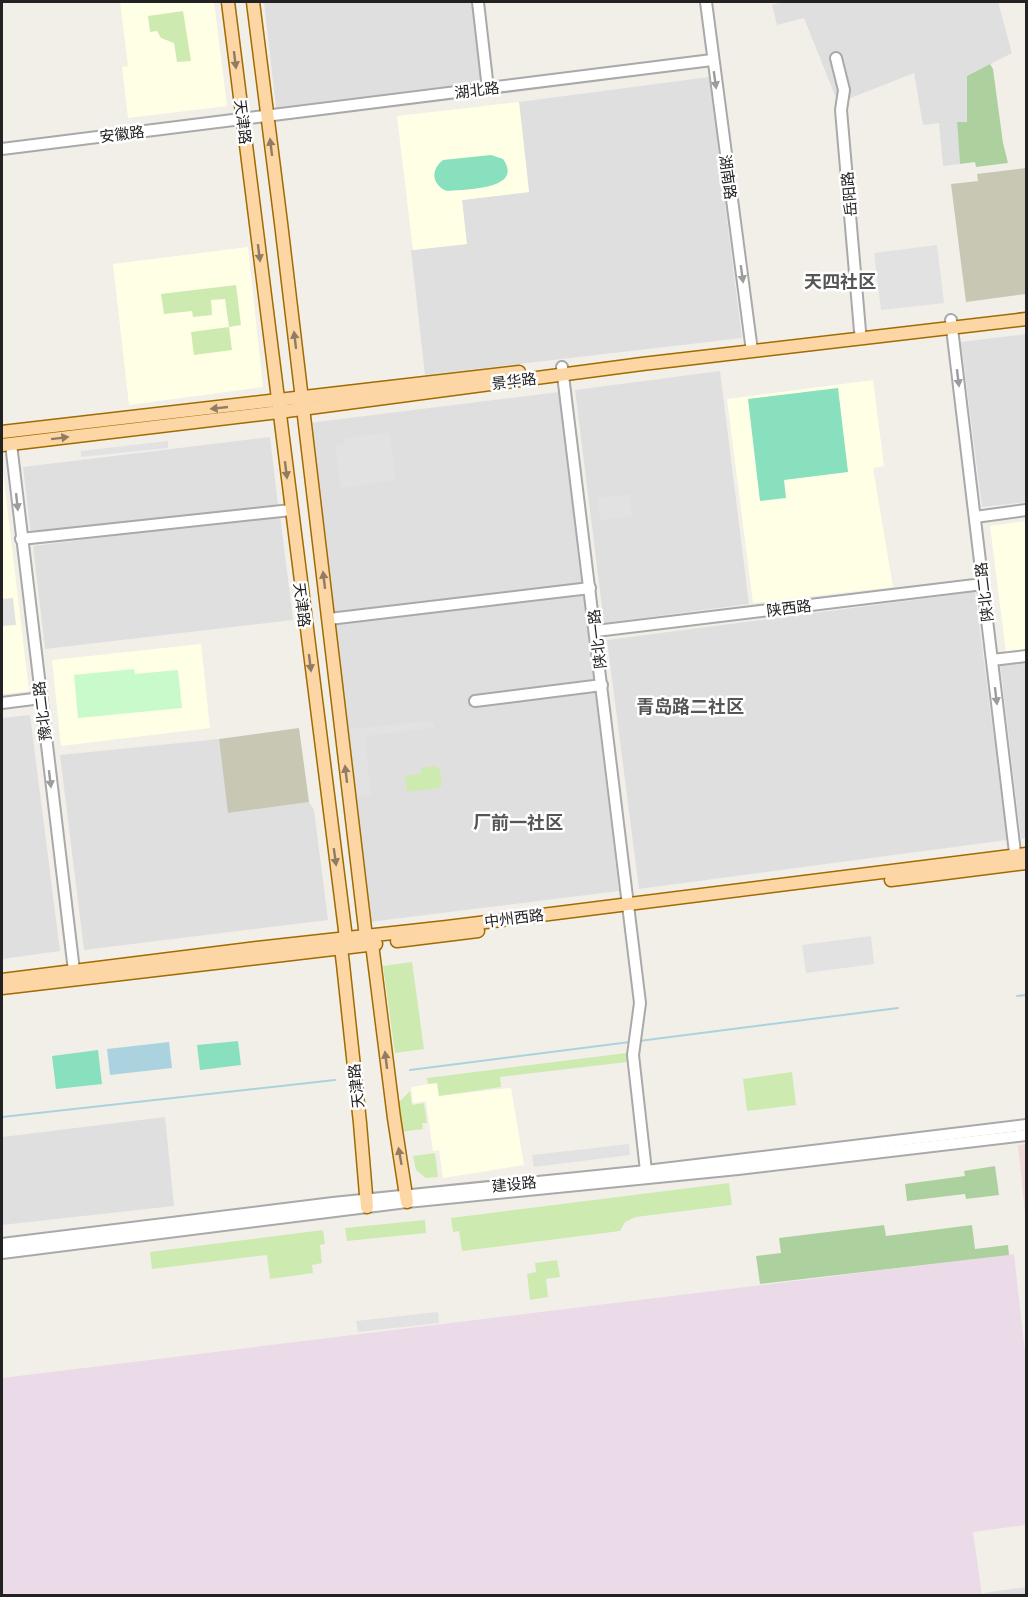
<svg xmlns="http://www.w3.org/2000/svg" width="1028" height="1597" font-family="Helvetica,'Noto Sans SC',sans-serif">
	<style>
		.residential { fill: #e0dfdf }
		.commercial { fill: #f2dad9 }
		.industrial { fill: #ebdbe8 }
		.education { fill: #ffffe5 }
		.construction { fill: #c7c7b4 }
		.grass { fill: #cdebb0 }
		.forest { fill: #add19e }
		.park { fill: #c8facc }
		.pitch { fill: #88e0be }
		.parking { fill: #e2e2e2 }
		.water { fill: #aad3df }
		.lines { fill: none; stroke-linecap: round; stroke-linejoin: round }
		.stream { stroke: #aad3df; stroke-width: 2 }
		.minor-casing { stroke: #a9a9a9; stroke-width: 14 }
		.major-casing { stroke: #a06b00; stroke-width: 15 }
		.minor { stroke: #fff; stroke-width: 10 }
		.major { stroke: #fcd6a4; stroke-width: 12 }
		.oneway { fill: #8f7c63 }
		.oneway2 { fill: #9c9c9c }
		.labels { text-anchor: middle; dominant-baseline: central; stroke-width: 5; stroke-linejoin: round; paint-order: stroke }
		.street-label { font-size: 15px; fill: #222; stroke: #fff }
		.quarter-label { font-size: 18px; font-weight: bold; fill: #555; stroke: #fff }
	</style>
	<rect width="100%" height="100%" fill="#f2efe9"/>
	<!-- residential -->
	<g class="residential">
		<path d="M264,2H474L483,82L276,108Z"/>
		<path d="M783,2H998L1012,53L967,76V122L957,123L960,164L943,166L939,123L923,125L914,73L838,103L804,18L777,25L772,5Z"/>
		<path d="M709,77L742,338L425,375L411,250L466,244L462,200L529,192L519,102Z"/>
		<path d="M1026,334V502L982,507L961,342Z"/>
		<path d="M720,371L749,604L604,623L575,390Z"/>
		<path d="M559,392L619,891L370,922L309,423Z"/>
		<path d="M270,437L278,505L31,535L23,467Z"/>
		<path d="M280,515L293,620L45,649L33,546Z"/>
		<path d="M975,592L1007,840L639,889L607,640Z"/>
		<path d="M1026,660V838L1021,839L1000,664Z"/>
		<path d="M30,715L60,951L2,959V718Z"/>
		<path d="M219,739L229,813L309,802L314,810L328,920L84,950L60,755Z"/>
		<path d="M165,1117L174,1206L2,1225V1137Z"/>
		<path d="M1026,1587V1595H984L983,1593Z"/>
	</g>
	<!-- commercial -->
	<path class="commercial" d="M1026,1144V1223L1018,1145Z"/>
	<!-- industrial -->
	<path class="industrial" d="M1014,1254L1026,1361V1525L973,1532L982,1595H2V1378Z"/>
	<!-- education -->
	<g class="education">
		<path d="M120,2H214L227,106L128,118L122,67L128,66Z"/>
		<path d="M519,102L529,192L462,200L467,244L413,250L397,116Z"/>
		<path d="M248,247L263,387L129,405L113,264Z"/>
		<path d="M873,380L884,466L873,468L893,587L753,603L727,399Z"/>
		<path d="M2,463L29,691L2,694Z"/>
		<path d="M1026,521V650L1006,652L990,526Z"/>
		<path d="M201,644L210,728L61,746L52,660Z"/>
		<path d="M437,1083L439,1096L511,1088L524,1165L443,1178L439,1150L433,1151L426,1101L413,1103L411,1087Z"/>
	</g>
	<!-- construction -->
	<g class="construction">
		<path d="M1026,168V294L966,302L951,184L978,181L977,174Z"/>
		<path d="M299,728L309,802L228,813L219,739Z"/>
	</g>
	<!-- grass -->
	<g class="grass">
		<path d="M183,11L191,61L177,62L174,43L161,38L157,31L150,32L148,16Z"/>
		<path d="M236,285L241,325L229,327L232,350L194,355L191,332L229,327L225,299L211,300L212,315L193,317L192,311L164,314L161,294Z"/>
		<path d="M435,766L440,770L442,785L438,788L407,792L405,776L421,774V768Z"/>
		<path d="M412,962L424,1049L395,1053L383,966Z"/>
		<path d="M626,1053L627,1062L500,1077L501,1087L439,1096L437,1083L428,1084L427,1078Z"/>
		<path d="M792,1072L796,1105L747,1111L743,1079Z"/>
		<path d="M410,1091L412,1105L424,1103L427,1123H422L423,1129L401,1132L399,1102Z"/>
		<path d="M435,1153L438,1177L426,1178L416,1170L413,1156Z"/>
		<path d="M729,1183L732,1205L636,1217L625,1222L620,1231L462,1251L459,1231L453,1232L451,1218Z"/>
		<path d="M425,1220L426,1233L347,1241L345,1228Z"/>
		<path d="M323,1230L325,1244L320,1245L322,1263L312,1265L313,1273L270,1279L267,1255L152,1269L150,1252Z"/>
		<path d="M557,1260L560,1277L546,1279L548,1297L530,1300L527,1274L536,1272L535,1263Z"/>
	</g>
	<!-- forest -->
	<g class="forest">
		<path d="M990,64L993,69L1003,143L1008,163L976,167L975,162L960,164L957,122H967V76Z"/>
		<path d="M995,1166L999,1195L966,1199L965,1194L907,1201L905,1184L965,1176L964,1171Z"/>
		<path d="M884,1225L886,1236L972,1225L975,1249L1008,1245L1009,1255L760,1284L756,1256L781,1253L779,1238Z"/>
	</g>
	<!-- park -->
	<path class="park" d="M134,669L135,674L178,670L182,708L78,718L74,675Z"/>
	<!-- pitch -->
	<g class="pitch">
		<path d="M491,155L503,159C525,190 464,189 447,191C432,185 430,170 443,160Z"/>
		<path d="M838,388L848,472L784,480L786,498L760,501L748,399Z"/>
		<path d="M238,1041L241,1065L200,1070L197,1045Z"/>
		<path d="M98,1050L102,1084L56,1089L52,1056Z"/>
	</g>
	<!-- parking -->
	<g class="parking">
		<path d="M937,245L944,303L881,310L874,253Z"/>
		<path d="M390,433L396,480L341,488L335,445L345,444L344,438Z"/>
		<path d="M168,441V448L81,457V451Z"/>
		<path d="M630,494L632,516L600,520L597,498Z"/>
		<path d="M13,598L16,625L2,626V599Z"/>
		<path d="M427,721L434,724V728L365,736L371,795L357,797L350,729Z"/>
		<path d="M871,936L874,964L806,973L802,945Z"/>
		<path d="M629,1144L630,1155L534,1167L532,1155Z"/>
		<path d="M438,1312L439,1323L358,1332L356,1321Z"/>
	</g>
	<!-- water -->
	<path class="water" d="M169,1042L172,1068L110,1075L107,1049Z"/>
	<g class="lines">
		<!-- stream -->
		<g class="stream">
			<path d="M1017,996L1026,995"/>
			<path d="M639,1041L898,1008"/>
			<path d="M410,1070L630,1042"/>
			<path d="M2,1117L335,1080"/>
		</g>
		<!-- minor casing -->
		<g class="minor-casing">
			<g id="minor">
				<path d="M478,2L488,89"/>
				<path d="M706,2L752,351"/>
				<path d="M836,58L844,90L841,110L860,331"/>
				<path d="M2,149L712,60"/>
				<path d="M951,320L1016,861"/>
				<path d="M562,367L640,1003L633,1055L646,1171"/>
				<path d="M11,444L75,979"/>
				<path d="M975,517L1026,510"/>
				<path d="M21,539L291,510"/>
				<path d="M329,619L590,588"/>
				<path d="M596,631L983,584"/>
				<path d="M992,660L1026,656"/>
				<path d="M475,701L602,685"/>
				<path d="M2,703L41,698"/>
				<path d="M2,1244L333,1203L646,1171L1026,1125"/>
				<path d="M2,1253L407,1202L738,1169L1026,1135"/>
			</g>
		</g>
		<!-- major casing -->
		<g class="major-casing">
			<g id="major">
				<path d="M228,2L346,938L341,948L343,964L360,1123L367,1207"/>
				<path d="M253,2L281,223L366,937L372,944L394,1118L407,1202"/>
				<path d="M2,432L519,372"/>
				<path d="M2,445L279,412L642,364L1026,319"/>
				<path d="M891,880L1026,863"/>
				<path d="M397,941L478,931"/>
				<path d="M2,980L257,948L447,927L1026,854"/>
				<path d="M2,988L376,944"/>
			</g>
		</g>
		<!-- minor -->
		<use href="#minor" class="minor"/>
		<!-- major -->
		<use href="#major" class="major"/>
	</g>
	<!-- one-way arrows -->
	<defs><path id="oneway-solid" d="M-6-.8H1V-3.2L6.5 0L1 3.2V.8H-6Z" transform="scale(1.5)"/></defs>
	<g class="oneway">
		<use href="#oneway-solid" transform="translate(235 60) rotate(83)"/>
		<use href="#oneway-solid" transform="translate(271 147) rotate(-97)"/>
		<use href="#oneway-solid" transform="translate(259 253) rotate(83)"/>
		<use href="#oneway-solid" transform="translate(295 340) rotate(-97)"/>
		<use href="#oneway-solid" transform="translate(219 408) rotate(174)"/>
		<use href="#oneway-solid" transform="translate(60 438) rotate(-7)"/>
		<use href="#oneway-solid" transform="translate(286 470) rotate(83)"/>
		<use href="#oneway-solid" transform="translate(324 580) rotate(-97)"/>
		<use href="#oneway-solid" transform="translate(310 663) rotate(83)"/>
		<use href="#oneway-solid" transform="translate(346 774) rotate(-97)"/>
		<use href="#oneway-solid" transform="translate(335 857) rotate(82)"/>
		<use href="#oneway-solid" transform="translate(386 1060) rotate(-97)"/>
		<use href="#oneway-solid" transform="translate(400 1156) rotate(-100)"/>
	</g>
	<g class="oneway2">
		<use href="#oneway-solid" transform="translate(715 80) rotate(82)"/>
		<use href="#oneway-solid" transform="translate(742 274) rotate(82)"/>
		<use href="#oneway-solid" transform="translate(958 378) rotate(83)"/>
		<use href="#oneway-solid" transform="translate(17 502) rotate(84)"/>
		<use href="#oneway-solid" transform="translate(996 696) rotate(83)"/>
		<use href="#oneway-solid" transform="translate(50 779) rotate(83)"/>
	</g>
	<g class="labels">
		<!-- street labels -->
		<g class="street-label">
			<text transform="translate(477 90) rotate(-7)">湖北路</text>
			<text transform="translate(243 122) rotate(83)">天津路</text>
			<text transform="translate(122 134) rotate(-7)">安徽路</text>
			<text transform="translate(728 177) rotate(82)">湖南路</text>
			<text transform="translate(849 194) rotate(-95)">岳阳路</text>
			<text transform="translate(514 381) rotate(-7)">景华路</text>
			<text transform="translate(984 592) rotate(-97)">陕北二路</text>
			<text transform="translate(302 605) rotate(83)">天津路</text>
			<text transform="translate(789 608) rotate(-7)">陕西路</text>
			<text transform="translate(597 639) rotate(-97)">陕北一路</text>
			<text transform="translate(42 711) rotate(-97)">豫北二路</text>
			<text transform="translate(514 918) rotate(-7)">中州西路</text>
			<text transform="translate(356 1086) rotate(-96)">天津路</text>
			<text transform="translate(514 1184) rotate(-6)">建设路</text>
		</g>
		<!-- quarter labels -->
		<g class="quarter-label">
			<text x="840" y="282">天四社区</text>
			<text x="690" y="707">青岛路二社区</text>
			<text x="518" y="823">厂前一社区</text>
		</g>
	</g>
	<!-- border -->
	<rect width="1028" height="1597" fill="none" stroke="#222222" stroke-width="6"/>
</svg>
